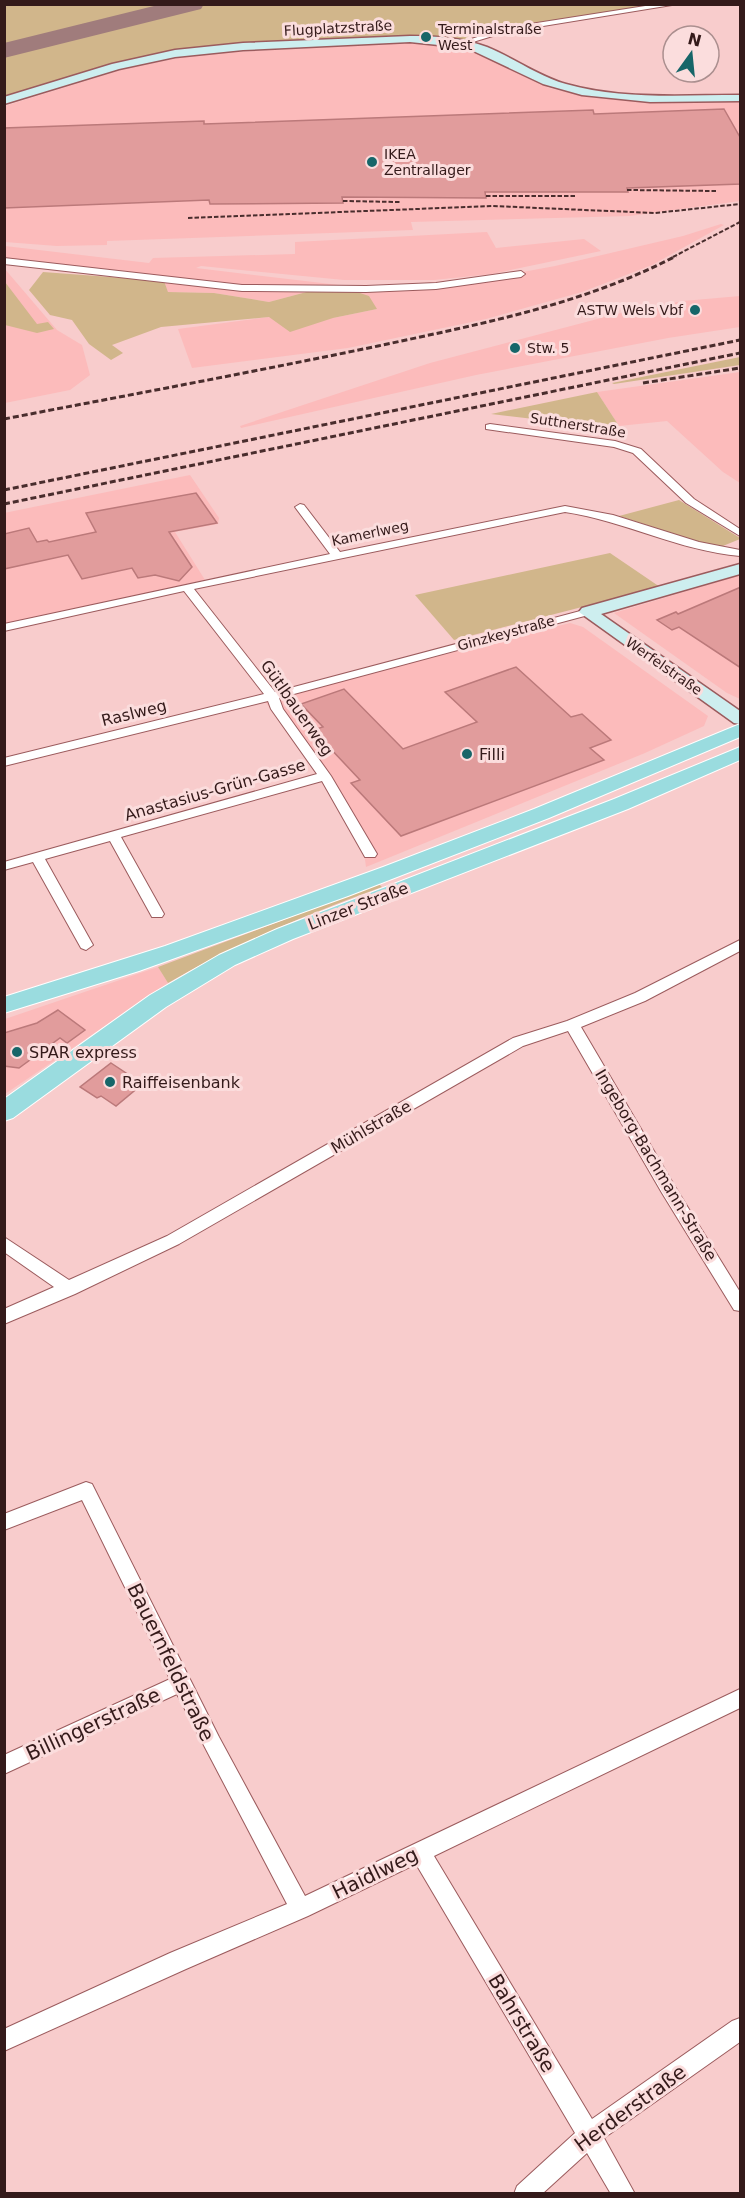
<svg xmlns="http://www.w3.org/2000/svg" width="745" height="2198" font-family="'DejaVu Sans',sans-serif">
	<style>
		.built { fill: #fcbbbb }
		.green { fill: #d1b68b }
		.lines { fill: none; stroke-linecap: round; stroke-linejoin: round }
		.taxiway { fill: #a07c7c; fill-rule: evenodd }
		.building { fill: #e19c9c; stroke: #bb797a; stroke-width: 1.5 }
		.street-casing { stroke: #9b5b5d; stroke-width: 2 }
		.secondary-casing { stroke: #9b5b5d; stroke-width: 3 }
		.primary-casing { stroke: #fff; stroke-width: 2 }
		.street { fill: #fff; fill-rule: evenodd }
		.secondary { fill: #cdeeef; fill-rule: evenodd }
		.primary { fill: #9adcdf; fill-rule: evenodd }
		.rail-far1 { stroke: #492d2d; stroke-width: 2; stroke-dasharray: 4.5 2; stroke-linecap: butt }
		.rail { stroke: #492d2d; stroke-width: 3; stroke-dasharray: 6 3; stroke-linecap: butt }
		.poi-dot { fill: #176669; stroke: #fbdddd; stroke-width: 2 }
		.labels { text-anchor: middle; dominant-baseline: central; stroke-width: 6; stroke-linejoin: round; paint-order: stroke }
		.far-street-label { font-size: 14px; fill: #341a1a; stroke: #fbdddd }
		.far-poi-label { font-size: 14px; fill: #341a1a; stroke: #fbdddd; text-anchor: start }
		.street-label { font-size: 16px; fill: #341a1a; stroke: #fbdddd }
		.poi-label { font-size: 16px; fill: #341a1a; stroke: #fbdddd; text-anchor: start }
		.near-street-label { font-size: 20px; fill: #341a1a; stroke: #fbdddd }
	</style>
	<rect width="100%" height="100%" fill="#f8cccc"/>
	<!-- built -->
	<g class="built">
		<path d="M403,43H431L471,50L549,88L594,98L740,102V201L630,216L411,222L413,230L107,241V245L57,246L5,242V106L124,69L198,54Z"/>
		<path d="M721,224L724,225L652,265L582,292L486,319L348,348L192,368L178,329L269,317L333,318L377,309L314,290L269,302L214,293L168,292L163,281L5,261V246L149,263L153,258L295,254V242L487,232L496,248L584,239L601,251L492,274L434,280H344L201,266L196,268L339,285H416L474,281L555,266L683,236Z"/>
		<path d="M4,268L57,330L82,345L90,375L70,390L5,403Z"/>
		<path d="M740,296V327L668,338L476,375L241,428L240,426L430,363L624,312L683,301Z"/>
		<path d="M740,372V483L723,472L667,421L619,426L597,392Z"/>
		<path d="M190,475L219,518L218,524L175,532L205,580L5,625L4,513Z"/>
		<path d="M740,575V699L727,693L614,613Z"/>
		<path d="M570,623L583,627L708,716L704,726L645,753L366,867L364,852L319,775L264,700Z"/>
		<path d="M158,967L168,983L5,1094V1019Z"/>
	</g>
	<!-- green -->
	<g class="green">
		<path d="M5,5H670L488,29L466,39L187,50L5,99Z"/>
		<path d="M43,272L164,281L168,292L214,293L269,302L314,290L354,291L369,296L377,309L333,318L290,332L269,317L161,327L112,345L123,353L111,360L89,344L72,320L50,315L29,290Z"/>
		<path d="M5,282L37,324L48,322L54,329L37,333L5,325Z"/>
		<path d="M740,357V365L614,384L612,383Z"/>
		<path d="M597,392L619,426L611,428L491,414Z"/>
		<path d="M679,500L740,538V539L718,548L619,516Z"/>
		<path d="M610,553L660,587L454,640L415,595Z"/>
		<path d="M379,884L382,887C308,914 237,943 168,983L158,967Z"/>
	</g>
	<g class="lines">
		<!-- taxiway -->
		<path class="taxiway" d="M162,4H204L201,9L4,58V43Z"/>
	</g>
	<!-- building -->
	<g class="building">
		<path d="M724,109L741,139V184L627,188L628,192H485L486,198L342,197L343,203L210,204L209,200L4,208V128L204,121V124L593,110L594,114Z"/>
		<path d="M196,493L217,523L169,532L192,567L179,581L155,575L138,578L132,568L82,579L68,555L4,569V534L29,528L37,542L47,540L49,542L96,532L86,513Z"/>
		<path d="M741,587V668L679,627L672,630L657,620L676,612L678,614Z"/>
		<path d="M516,667L571,717L582,714L611,740L590,748L604,760L401,836L351,783L360,780L313,730L323,727L301,704L344,689L403,749L477,722L445,692Z"/>
		<path d="M58,1010L85,1030L67,1043L60,1038L19,1068L4,1066V1033L37,1023Z"/>
		<path d="M111,1063L129,1075L126,1077L140,1086L116,1106L101,1096L97,1098L80,1087Z"/>
	</g>
	<g class="lines">
		<!-- street casing -->
		<g class="street-casing">
			<g id="street">
				<path d="M658,4H678L506,32L463,45L459,43L505,28Z"/>
				<path d="M4,258L242,285L366,286L436,283L521,271L525,274L521,277L436,289L366,292L242,291L4,264Z"/>
				<path d="M490,424L615,441L641,449L694,499L740,529V536L686,503L633,453L614,447L486,429V425Z"/>
				<path d="M300,504L304,505L340,552L565,506L613,515L699,542L740,550V556C680,551 625,521 565,512L194,589L275,692L584,610H592L594,612L592,614L279,698L283,709L331,776L377,854L375,857H365L322,781L121,837L164,914L162,917H152L110,841L45,859L93,945L86,950L81,948L33,862L4,870V862L317,774L271,709L268,701L4,766V758L264,694L184,591L4,631V624L330,554L295,507Z"/>
				<path d="M740,940V951L645,1001L581,1027L674,1185L740,1292V1311L734,1310L662,1193L568,1031L523,1046L179,1244L75,1294L4,1324V1309L54,1287L4,1252V1237L69,1280L167,1236L513,1038L567,1021L635,993Z"/>
				<path d="M86,1482L92,1484L219,1737L305,1896L740,1689V1708L434,1856L592,2119L732,2021L740,2018V2042L604,2138L635,2194H611L587,2153L542,2194H514L517,2186L575,2133L416,1864L308,1916L186,1969L4,2051V2029L170,1953L287,1904L177,1694L4,1774V1755L170,1679L82,1500L4,1530V1514Z"/>
			</g>
		</g>
		<!-- secondary casing -->
		<g class="secondary-casing">
			<g id="secondary">
				<path d="M410,36C437,36 463,38 487,47C514,58 538,76 566,84C622,100 682,95 740,95V101L650,102L582,95L543,84L467,48L410,42L243,50L175,57L119,69L4,104V97L112,64L175,50L243,43Z"/>
				<path d="M740,564V574L601,614L740,711V724L734,723L579,612L582,608Z"/>
			</g>
		</g>
		<!-- primary casing -->
		<g class="primary-casing">
			<g id="primary">
				<path d="M740,724V737L549,818L348,896L139,971L4,1013V997L165,946L383,867L534,809Z"/>
				<path d="M740,747V760L628,809L293,939L235,965L166,1007L13,1118L4,1121V1099L150,995L219,955L277,929L614,799Z"/>
			</g>
		</g>
		<!-- street -->
		<use href="#street" class="street"/>
		<!-- secondary -->
		<use href="#secondary" class="secondary"/>
		<!-- primary -->
		<use href="#primary" class="primary"/>
		<!-- rail-far1 -->
		<g class="rail-far1">
			<path d="M627,190L716,191"/>
			<path d="M486,196H576"/>
			<path d="M343,201L400,202"/>
			<path d="M188,218L493,206L655,213L740,204"/>
			<path d="M673,257L740,222"/>
		</g>
		<!-- rail -->
		<g class="rail">
			<path d="M643,383L740,368"/>
			<path d="M4,419C129,395 253,372 378,346C480,324 582,305 676,256"/>
			<path d="M4,490L740,340"/>
			<path d="M4,504L740,353"/>
		</g>
	</g>
	<!-- markers -->
	<g class="poi-dot">
		<circle cx="426" cy="37" r="6"/>
		<circle cx="372" cy="162" r="6"/>
		<circle cx="695" cy="310" r="6"/>
		<circle cx="515" cy="348" r="6"/>
		<circle cx="467" cy="754" r="6"/>
		<circle cx="17" cy="1052" r="6"/>
		<circle cx="110" cy="1082" r="6"/>
	</g>
	<g class="labels">
		<!-- far-street labels -->
		<g class="far-street-label">
			<text transform="translate(338 28) rotate(-3)">Flugplatzstraße</text>
			<text transform="translate(578 425) rotate(9)">Suttnerstraße</text>
			<text transform="translate(370 533) rotate(-12)">Kamerlweg</text>
			<text transform="translate(506 633) rotate(-15)">Ginzkeystraße</text>
			<text transform="translate(664 666) rotate(35)">Werfelstraße</text>
		</g>
		<!-- far-poi labels -->
		<g class="far-poi-label">
			<text x="438" y="29">Terminalstraße<tspan x="438" dy="16">West</tspan></text>
			<text x="384" y="154">IKEA<tspan x="384" dy="16">Zentrallager</tspan></text>
			<text x="683" y="310" text-anchor="end">ASTW Wels Vbf</text>
			<text x="527" y="348">Stw. 5</text>
		</g>
		<!-- street labels -->
		<g class="street-label">
			<text transform="translate(297 708) rotate(55)">Gütlbauerweg</text>
			<text transform="translate(134 713) rotate(-14)">Raslweg</text>
			<text transform="translate(215 790) rotate(-16)">Anastasius-Grün-Gasse</text>
			<text transform="translate(358 906) rotate(-21)">Linzer Straße</text>
			<text transform="translate(371 1127) rotate(-30)">Mühlstraße</text>
			<text transform="translate(656 1165) rotate(59)">Ingeborg-Bachmann-Straße</text>
		</g>
		<!-- poi labels -->
		<g class="poi-label">
			<text x="479" y="754">Filli</text>
			<text x="29" y="1052">SPAR express</text>
			<text x="122" y="1082">Raiffeisenbank</text>
		</g>
		<!-- near-street labels -->
		<g class="near-street-label">
			<text transform="translate(171 1662) rotate(64)">Bauernfeldstraße</text>
			<text transform="translate(93 1724) rotate(-25)">Billingerstraße</text>
			<text transform="translate(375 1873) rotate(-26)">Haidlweg</text>
			<text transform="translate(522 2023) rotate(59)">Bahrstraße</text>
			<text transform="translate(630 2108) rotate(-36)">Herderstraße</text>
		</g>
	</g>
	<!-- border -->
	<rect width="745" height="2198" fill="none" stroke="#341a1a" stroke-width="12"/>
	<!-- north arrow -->
	<g transform="translate(691 54) rotate(15)"><circle r="28" fill="#fbdddd" stroke="#ab8f8f" stroke-width="1.5"/>
	<path d="M0-4.5L10 22L0 15L-10 22Z" fill="#176669"/>
	<text y="-9" font-size="16" font-weight="bold" text-anchor="middle" fill="#341a1a">N</text>
	</g>
</svg>
